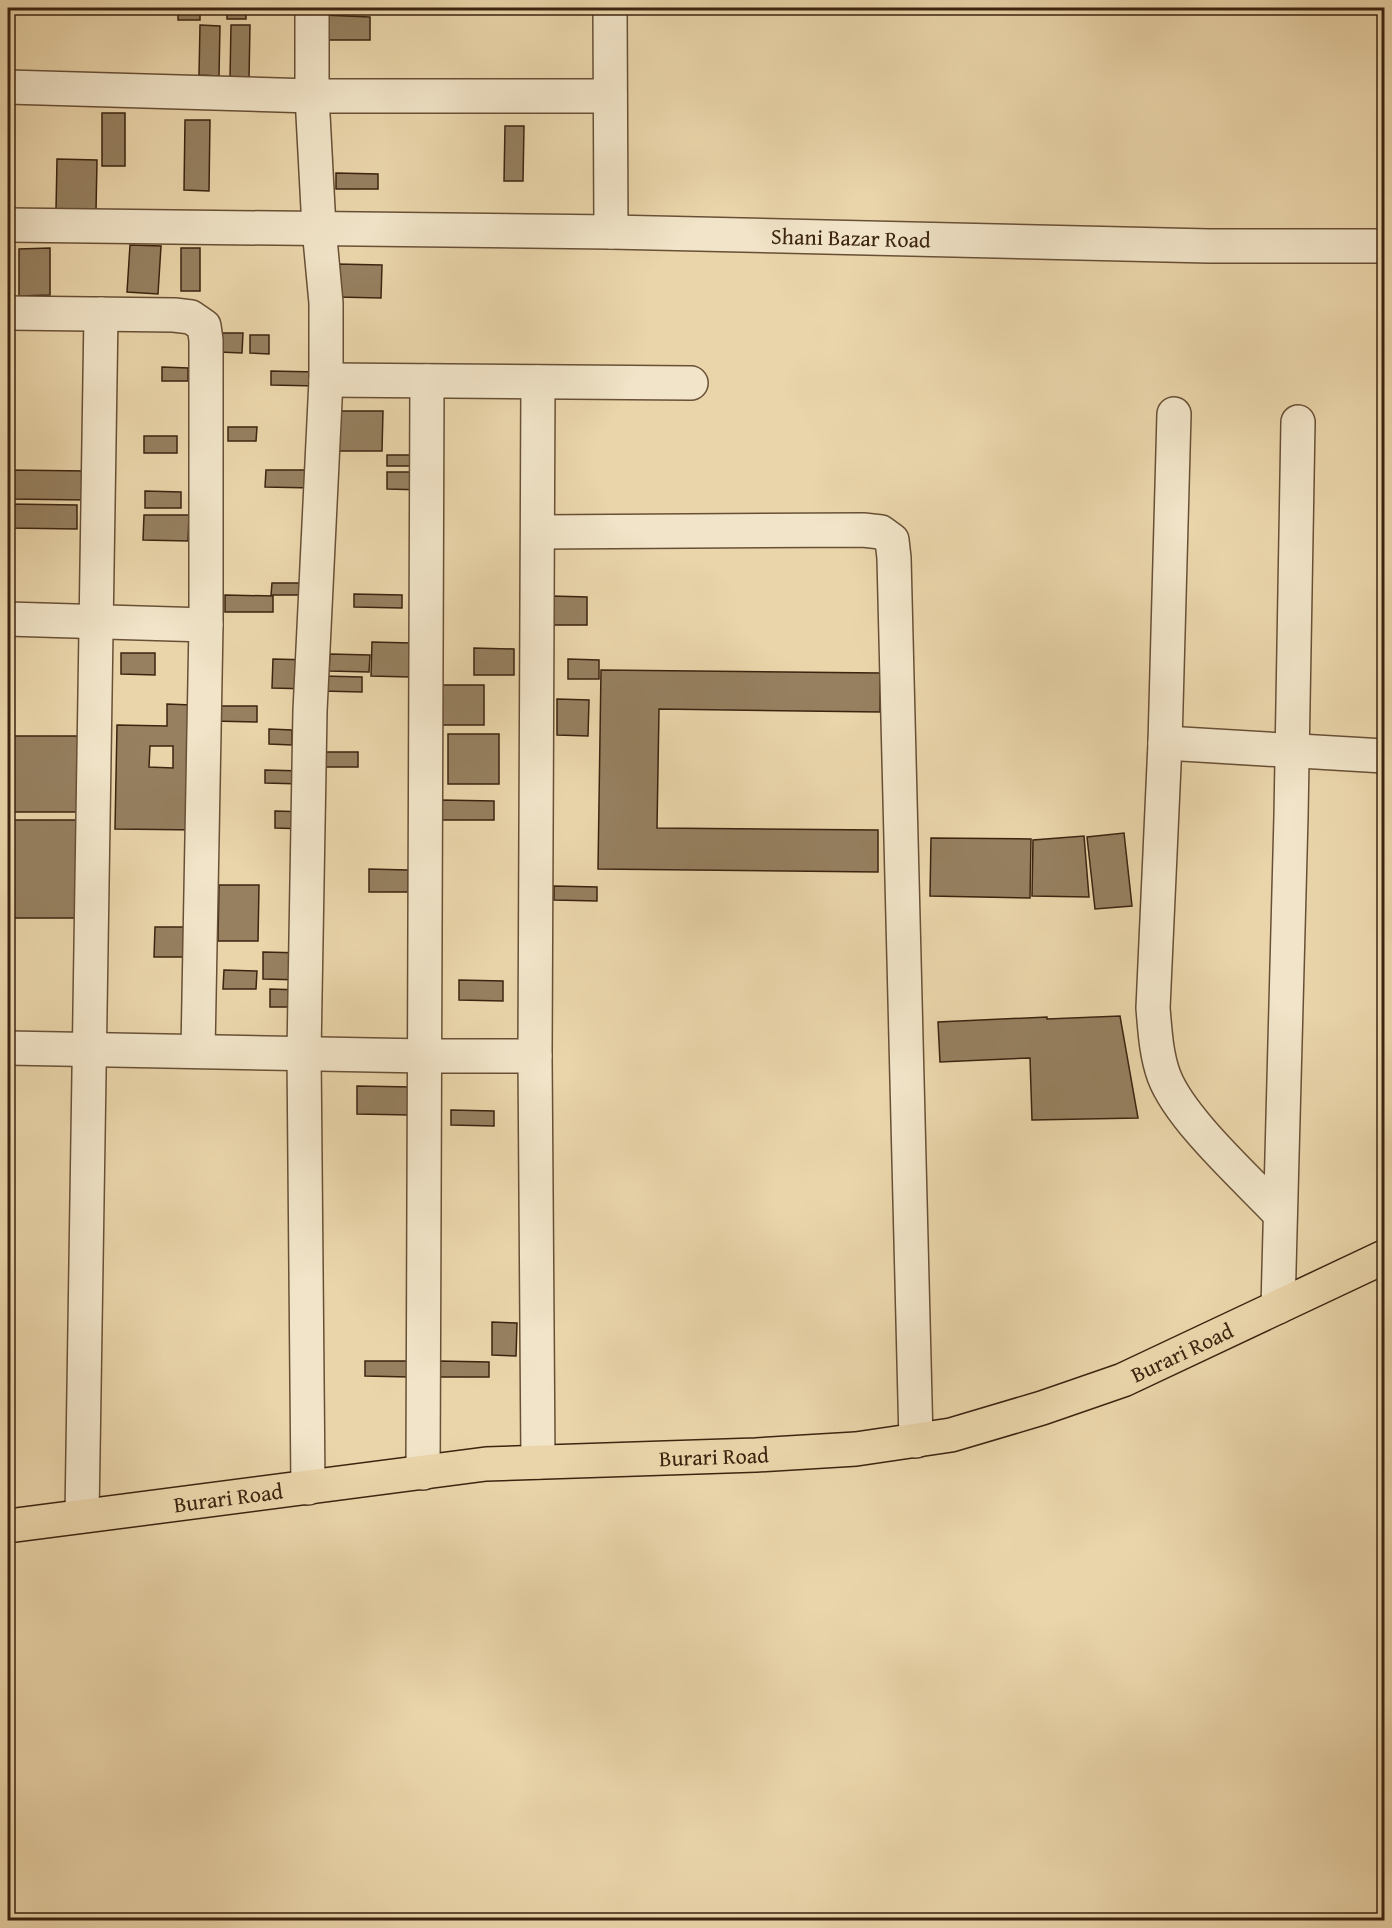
<svg xmlns="http://www.w3.org/2000/svg" width="1392" height="1928" font-family="'Gentium Book Plus',serif">
	<style>
		.building { fill: #968060; stroke: #3c2410; stroke-width: 1.5; fill-rule: evenodd }
		.lines { fill: none; stroke-linecap: round; stroke-linejoin: round }
		.minor-casing { stroke: #685036; stroke-width: 36 }
		.major-casing { stroke: #3c2410; stroke-width: 36 }
		.minor { stroke: #f1e4c8; stroke-width: 33 }
		.major { stroke: #ead5aa; stroke-width: 33 }
		.labels { text-anchor: middle; dominant-baseline: central; stroke-width: 6; stroke-linejoin: round; paint-order: stroke }
		.street-label { font-size: 22px; fill: #3c2410; stroke: #f1e4c8 }
	</style>
	<rect width="100%" height="100%" fill="#ead5aa"/>
	<filter id="stains"><feTurbulence type="fractalNoise" baseFrequency=".00333" numOctaves="4"/><feColorMatrix values="0 0 0 0 .2 0 0 0 0 .09 0 0 0 0 .02 0 0 0 .5 -.17"/></filter>
	<radialGradient id="worn" r=".72"><stop offset=".6" stop-color="#630" stop-opacity="0"/><stop offset="1" stop-color="#630" stop-opacity=".3"/></radialGradient>
	<!-- building -->
	<g class="building">
		<rect x="178" y="8" width="22" height="12"/>
		<rect x="227" y="8" width="19" height="11"/>
		<path d="M322,15L370,17V40H322Z"/>
		<path d="M200,25L220,26L219,76L199,75Z"/>
		<path d="M231,25H250L249,79H230Z"/>
		<rect x="102" y="113" width="23" height="53"/>
		<path d="M185,120H210L209,191L184,190Z"/>
		<path d="M505,126H524L523,181H504Z"/>
		<path d="M57,159L97,160L96,211L56,210Z"/>
		<path d="M336,173L378,174V189H336Z"/>
		<path d="M130,245L161,246L158,294L127,292Z"/>
		<path d="M50,248V295L19,296V249Z"/>
		<rect x="181" y="248" width="19" height="43"/>
		<path d="M337,264L382,265L381,298L337,297Z"/>
		<path d="M219,333H243L242,353L219,352Z"/>
		<path d="M250,335H269V354L250,353Z"/>
		<path d="M162,367L188,368V381H162Z"/>
		<path d="M271,371L317,372V386L271,385Z"/>
		<path d="M337,411H383L382,451H337Z"/>
		<path d="M228,427H257L256,441H228Z"/>
		<rect x="144" y="436" width="33" height="17"/>
		<rect x="387" y="455" width="35" height="11"/>
		<path d="M9,470L87,471V500L9,499Z"/>
		<path d="M266,470H313V488L265,487Z"/>
		<path d="M387,472H424L423,490L387,489Z"/>
		<path d="M145,491L181,492V508H145Z"/>
		<path d="M8,504L77,505V529L8,528Z"/>
		<path d="M144,515H189L188,541L143,540Z"/>
		<path d="M272,583H306V595H271Z"/>
		<path d="M354,594L402,595V608L354,607Z"/>
		<path d="M225,595L273,596V612H225Z"/>
		<path d="M552,596L587,597V625H551Z"/>
		<path d="M372,642L411,643L410,677L371,676Z"/>
		<path d="M474,648L514,649V675H474Z"/>
		<path d="M121,653H155V675L121,674Z"/>
		<path d="M330,654L370,655L369,672L329,671Z"/>
		<path d="M273,659L310,660V689L272,688Z"/>
		<path d="M568,659L599,660V679H568Z"/>
		<path d="M601,670L880,673V712L659,709L657,828L878,830V872L598,869Z"/>
		<path d="M322,676L362,677V692L322,691Z"/>
		<path d="M438,685H484V725H437Z"/>
		<path d="M557,699L589,700L588,736L557,735Z"/>
		<path d="M167,704L191,705L201,830L115,829L117,725L167,726ZM150,746H173V768L149,767Z"/>
		<path d="M212,706H257V722L212,721Z"/>
		<path d="M269,729L292,730V745L269,744Z"/>
		<rect x="448" y="734" width="51" height="50"/>
		<rect x="9" y="736" width="83" height="76"/>
		<rect x="323" y="752" width="35" height="15"/>
		<path d="M265,770L302,771V784L265,783Z"/>
		<path d="M441,800L494,801V820H440Z"/>
		<path d="M275,811L307,812V829L275,828Z"/>
		<rect x="8" y="820" width="77" height="98"/>
		<path d="M1124,833L1132,906L1095,909L1087,837Z"/>
		<path d="M1084,836L1089,897L1032,896L1033,840Z"/>
		<path d="M931,838L1031,839L1030,898L930,896Z"/>
		<path d="M369,869L408,870V892H369Z"/>
		<path d="M219,885H259L258,941H218Z"/>
		<path d="M554,886L597,887V901L554,900Z"/>
		<path d="M155,927H188V957H154Z"/>
		<path d="M263,952L302,953V980L263,979Z"/>
		<path d="M224,970L257,971L256,989H223Z"/>
		<path d="M459,980L503,981V1001L459,1000Z"/>
		<path d="M270,989L301,990V1007H270Z"/>
		<path d="M1120,1016L1138,1118L1032,1120L1030,1058L940,1062L938,1022L1047,1017V1019Z"/>
		<path d="M357,1086L411,1087L410,1115L357,1114Z"/>
		<path d="M451,1110L494,1111V1126L451,1125Z"/>
		<path d="M492,1322L517,1323L516,1356L492,1355Z"/>
		<path d="M365,1361H409L408,1377L365,1376Z"/>
		<path d="M440,1361L489,1362V1377H440Z"/>
	</g>
	<g class="lines">
		<!-- minor casing -->
		<g class="minor-casing">
			<g id="minor">
				<path d="M610,8L611,232"/>
				<path d="M8,87L312,96H610"/>
				<path id="s1" d="M8,225L611,232L1209,246H1384"/>
				<path d="M8,313L174,315L191,317L204,326L206,340V625L198,1051"/>
				<path d="M326,380L691,383"/>
				<path d="M538,382L535,1056L538,1462"/>
				<path d="M1174,414L1165,743L1153,1008C1155,1031 1156,1054 1164,1076C1180,1119 1247,1179 1280,1214"/>
				<path d="M538,532L863,530L881,532L892,540L894,558L916,1441"/>
				<path d="M8,619L206,625"/>
				<path d="M1165,743L1384,756"/>
				<path d="M8,1048L425,1056H535"/>
				<path d="M1278,1307L1291,816L1298,422"/>
				<path d="M423,1473L427,381"/>
				<path d="M308,1488L304,1053L310,711L326,380V303L319,228L312,96V8"/>
				<path d="M82,1516L101,314"/>
			</g>
		</g>
		<!-- major casing -->
		<g class="major-casing">
			<g id="major">
				<path id="s2" d="M8,1526L486,1464L756,1455L856,1449L951,1435L1042,1408L1123,1380L1384,1257"/>
			</g>
		</g>
		<!-- minor -->
		<use href="#minor" class="minor"/>
		<!-- major -->
		<use href="#major" class="major"/>
	</g>
	<g class="labels">
		<!-- street labels -->
		<g class="street-label">
			<text stroke="none"><textPath href="#s1" startOffset="843">Shani Bazar Road</textPath></text>
			<text stroke="none"><textPath href="#s2" startOffset="1194">Burari Road</textPath></text>
			<text stroke="none"><textPath href="#s2" startOffset="710">Burari Road</textPath></text>
			<text stroke="none"><textPath href="#s2" startOffset="222">Burari Road</textPath></text>
		</g>
	</g>
	<!-- margin -->
	<rect width="1392" height="1928" fill="none" stroke="#ead5aa" stroke-width="30"/>
	<rect x="9" y="9" width="1374" height="1910" fill="none" stroke="#3c2410" stroke-width="3"/>
	<rect x="15" y="15" width="1362" height="1898" fill="none" stroke="#3c2410" stroke-width="1.5"/>
	<rect width="100%" height="100%" filter="url(#stains)"/>
	<rect width="100%" height="100%" fill="url(#worn)"/>
</svg>
